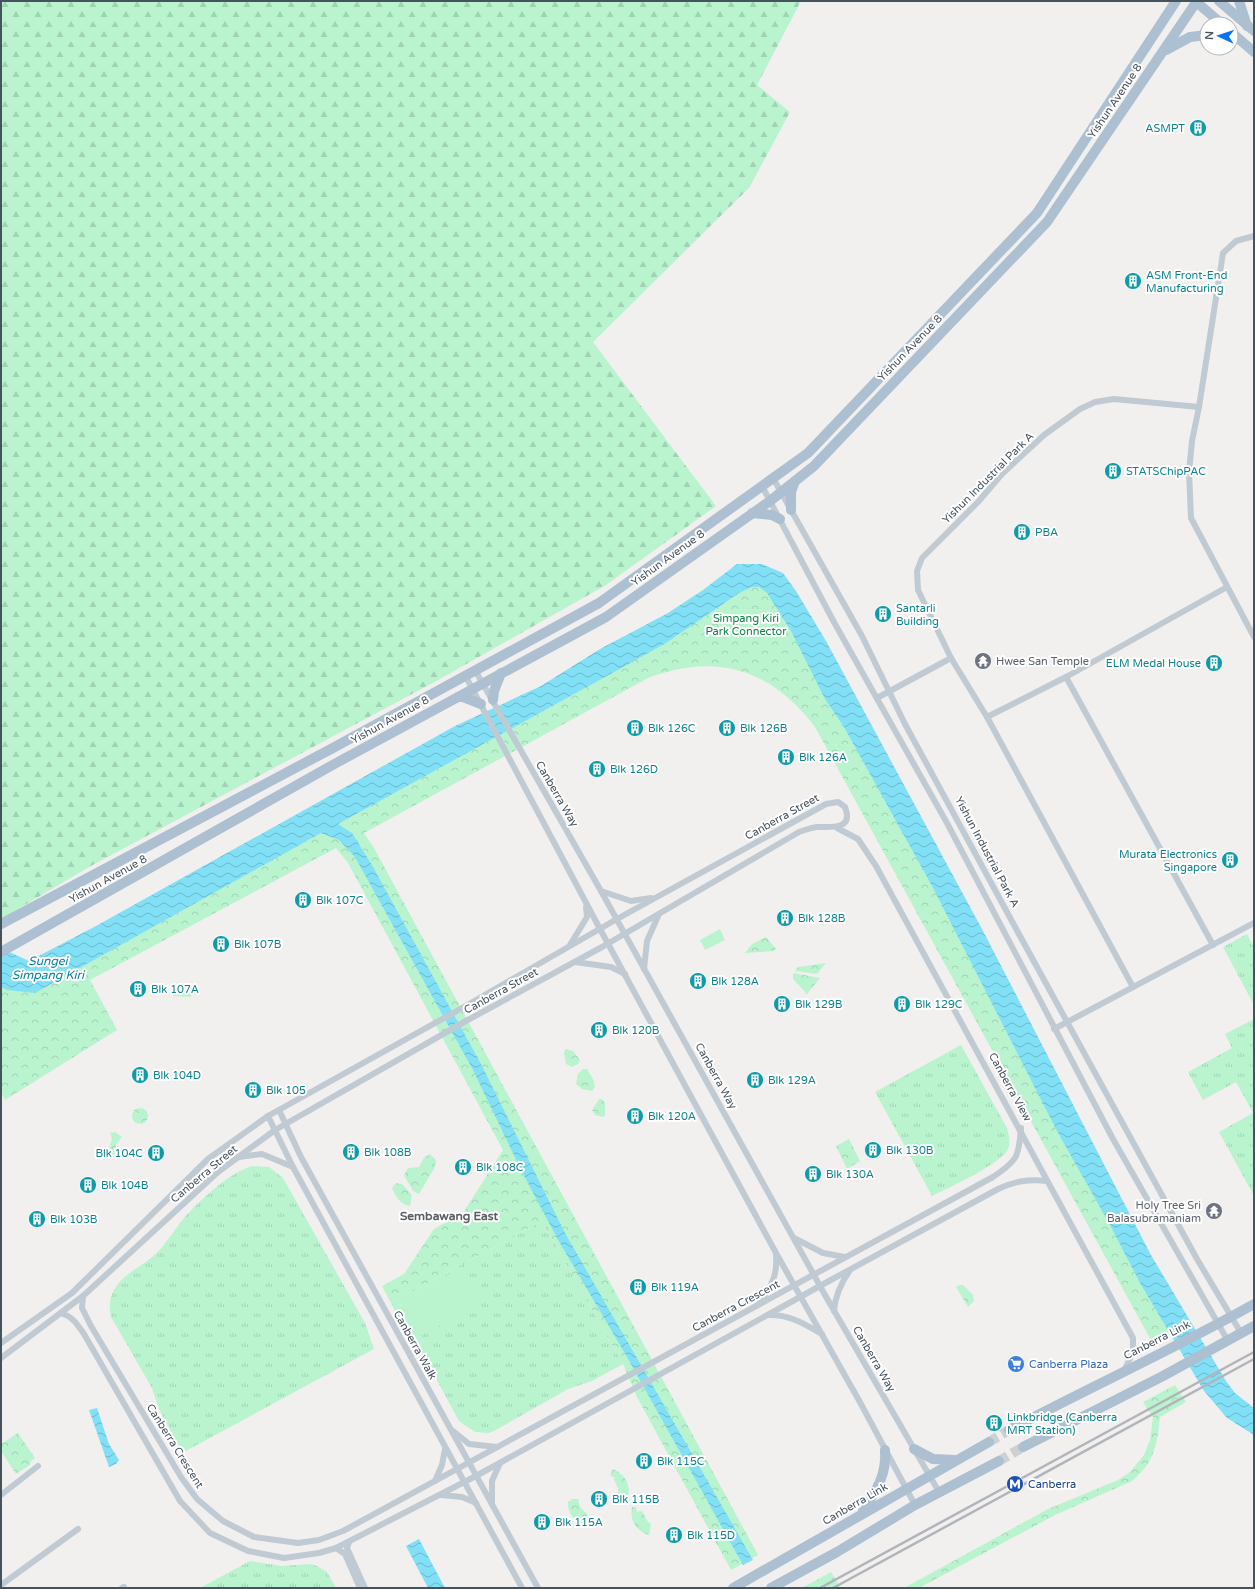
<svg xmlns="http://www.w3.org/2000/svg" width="1255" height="1589" font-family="'Varela Round',sans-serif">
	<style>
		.grass { fill: url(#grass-tufts) }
		.forest { fill: url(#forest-firs) }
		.park { fill: url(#park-crowns) }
		.garden { fill: #b9f4cf }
		.water { fill: url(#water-waves) }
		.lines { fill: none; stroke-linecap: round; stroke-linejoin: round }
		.primary-tunnel { stroke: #cfd0d2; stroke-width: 10; stroke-dasharray: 10 5; stroke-linecap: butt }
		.street { stroke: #bfcad3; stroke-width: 6 }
		.primary { stroke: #acc0d1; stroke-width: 10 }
		.rail { stroke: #b1b5bb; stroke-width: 2.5 }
		.labels { text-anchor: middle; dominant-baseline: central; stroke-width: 4; stroke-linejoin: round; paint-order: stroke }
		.street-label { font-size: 11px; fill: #45535f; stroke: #fff }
		.culture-label { font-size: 11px; fill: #0d838f; stroke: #fff; text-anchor: start }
		.park-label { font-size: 11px; fill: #0d8446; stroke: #fff }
		.worship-label { font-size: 11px; fill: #5b616d; stroke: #fff; text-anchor: start }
		.shop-label { font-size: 11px; fill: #366cbe; stroke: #fff; text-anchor: start }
		.transit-label { font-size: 11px; fill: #164399; stroke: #fff; text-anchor: start }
		.water-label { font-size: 12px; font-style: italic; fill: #03819f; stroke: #fff }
		.neighbourhood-label { font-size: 12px; font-weight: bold; fill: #5b6065; stroke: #fff }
	</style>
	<defs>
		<pattern id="grass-tufts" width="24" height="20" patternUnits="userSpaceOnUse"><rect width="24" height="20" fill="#b9f4cf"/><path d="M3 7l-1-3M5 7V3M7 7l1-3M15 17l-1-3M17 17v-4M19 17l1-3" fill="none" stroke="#a0d3b4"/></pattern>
		<pattern id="forest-firs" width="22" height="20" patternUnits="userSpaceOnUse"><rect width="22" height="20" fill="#b9f4cf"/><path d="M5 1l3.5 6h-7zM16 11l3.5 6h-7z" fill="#a0d3b4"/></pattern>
		<pattern id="park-crowns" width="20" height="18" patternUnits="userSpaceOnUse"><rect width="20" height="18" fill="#b9f4cf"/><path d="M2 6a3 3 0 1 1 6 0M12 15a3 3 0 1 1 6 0" fill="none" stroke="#a0d3b4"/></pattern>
		<pattern id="water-waves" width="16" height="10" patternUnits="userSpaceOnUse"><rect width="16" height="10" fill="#82e0f6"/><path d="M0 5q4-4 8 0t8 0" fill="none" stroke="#6cb8ca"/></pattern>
	</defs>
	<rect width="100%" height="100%" fill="#f2efef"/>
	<!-- grass -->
	<g class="grass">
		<path d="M1247,934L1254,947V1005L1223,947Z"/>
		<path d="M1254,1019V1196L1219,1132L1253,1113L1236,1082L1203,1100L1188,1072L1232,1048L1225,1034Z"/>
		<path d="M961,1045L1007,1128C1009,1135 1011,1142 1008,1149C1001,1164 948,1188 932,1196L875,1092Z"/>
		<path d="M252,1166L269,1167L283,1178L365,1323L374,1349L182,1453L159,1409L152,1388L111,1317C109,1307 109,1299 114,1290C122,1275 139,1268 151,1258C165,1247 173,1231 184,1218C200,1200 229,1173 252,1166Z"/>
		<path d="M542,1221L623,1364L592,1381L568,1389L494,1431L489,1433L475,1432L459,1421L426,1360L410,1340L391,1303Z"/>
		<path d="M250,1561L282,1566L310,1564L317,1566L327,1572L336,1588H200Z"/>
	</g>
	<!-- forest -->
	<path class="forest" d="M1,1H801L757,85L790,112L749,188L593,342L716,506L606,585L440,679L89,867L1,919Z"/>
	<!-- park -->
	<g class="park">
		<path d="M738,575L776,582L1182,1328L1153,1344L815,727C771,669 716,652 648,678L364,833L374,848L758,1555L731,1570L637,1397L623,1364L542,1221L391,1303L382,1286L404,1274L434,1229L463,1213L503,1150L348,863L336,848L90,980L117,1030L5,1100L1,1092V969L45,972Z"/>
		<path d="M766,937L776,949L774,951L745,953L752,944Z"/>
		<path d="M826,963L817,974L795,971L798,967Z"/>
		<path d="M793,973L820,978L807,994L793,979Z"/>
		<path d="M566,1049L573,1051L580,1060L578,1064L572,1067L566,1064L564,1052Z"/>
		<path d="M583,1069H587L593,1079L595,1087L592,1091L582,1089L576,1084L578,1074Z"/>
		<path d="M599,1099H602L605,1103V1115L603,1117L595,1115L592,1110Z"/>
		<circle cx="140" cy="1116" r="8"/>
		<path d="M115,1132L122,1137L116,1145V1153L105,1159L102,1157V1149L109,1148L112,1139L110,1133Z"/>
		<path d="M849,1139L860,1161L847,1169L836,1146Z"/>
		<path d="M430,1154L436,1160L435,1167L419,1194L413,1191L404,1175L408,1168L419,1167L424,1157Z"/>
		<path d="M396,1183L402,1184L412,1195L410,1206C401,1205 395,1196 392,1188Z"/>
		<path d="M960,1285H963L973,1295L974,1301L968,1307L956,1287Z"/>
		<path d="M1175,1385L1186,1402L1160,1417C1157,1444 1155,1462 1132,1481L1055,1515L919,1588H904L1048,1509L1118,1480L1130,1472L1144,1455L1150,1440L1153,1417L1143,1402Z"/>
		<path d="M18,1433L35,1458L31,1461L30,1465L16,1474L1,1451V1444Z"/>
		<path d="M613,1469C626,1475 631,1485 628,1499H619L618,1488L614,1480L615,1478L610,1475Z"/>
		<path d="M571,1499H578L580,1507L587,1514V1519H590V1525C577,1523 567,1516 568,1501H571Z"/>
		<path d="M632,1507H636L637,1512L642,1511L648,1522L651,1524L649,1535C637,1532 629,1520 632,1507Z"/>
		<path d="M831,1572L841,1588H802Z"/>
	</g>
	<!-- garden -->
	<g class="garden">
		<path d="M720,929L725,940L705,950L700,940Z"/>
		<path d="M173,986L192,987L191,997L173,996Z"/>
		<path d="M460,1268L481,1303L417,1338L398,1303Z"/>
	</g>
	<!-- water -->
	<g class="water">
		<path d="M737,564H762L783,573L796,591L826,641L982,929L1151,1255L1226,1381L1235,1393L1254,1408V1435L1227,1418L1204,1391L1140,1283L1110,1225L1057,1131L932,886L844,727L825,699L791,631L767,593L759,587H752L739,593L666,643L625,666L338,824L352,833L372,865L482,1066L565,1233L753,1560L743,1565L627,1357L557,1238L521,1170L473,1070L355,857L339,840L321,833L35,993L7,990L1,987V948L29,961L96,926L455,726L541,686L600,649L668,613L703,590Z"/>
		<path d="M97,1408L109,1444L119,1460L116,1464L109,1467L89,1410Z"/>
		<path d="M419,1539L445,1588H428L406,1546Z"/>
	</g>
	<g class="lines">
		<!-- primary-tunnel -->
		<g class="primary-tunnel">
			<path d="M989,1442L1009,1430"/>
			<path d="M999,1461L1023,1447"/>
		</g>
		<!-- street -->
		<g class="street">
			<path d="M1254,236L1236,241L1223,253L1199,407L1192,441L1189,472L1191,518L1254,637"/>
			<path d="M773,478L862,636L905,724L1020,936L1197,1259L1241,1333"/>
			<path d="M762,486L835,624L947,823L1113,1139L1228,1341"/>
			<path d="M475,670L601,891L825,1295L939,1492"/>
			<path d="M465,675L600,929L776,1253L861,1404L915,1505"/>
			<path d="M1066,677L1213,945"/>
			<path d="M877,698L951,658"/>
			<path d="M987,717L1066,677L1227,587"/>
			<path d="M837,828L858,839L876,866C963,1023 1047,1181 1133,1338V1352L1124,1371"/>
			<path d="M601,891L631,901L651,898"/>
			<path d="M570,945L587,917L586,907"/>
			<path d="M575,962L611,967L625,974"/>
			<path d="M644,969L647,941L659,914"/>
			<path d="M1133,987L987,717L951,658L918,590L917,571L922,558L978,502L1002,474L1044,435L1080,409L1095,402L1114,399L1199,407"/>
			<path d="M1054,1029L1254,923"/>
			<path d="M279,1110L301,1157L538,1588"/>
			<path d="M268,1116L293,1167L522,1588"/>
			<path d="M239,1157L262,1154L293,1167"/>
			<path d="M794,1238L823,1253L845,1257"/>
			<path d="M83,1296L82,1308L91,1326L181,1477L197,1499L223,1521L254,1537L298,1543L319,1540L343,1531L993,1177C1017,1161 1019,1157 1021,1128"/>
			<path d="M759,1304C770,1289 778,1275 776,1256"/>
			<path d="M834,1311C835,1295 841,1283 850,1270"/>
			<path d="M61,1313C73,1317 77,1324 84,1334L180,1501L210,1533L248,1551L284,1558L319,1553L336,1548L476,1476L829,1281L998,1189C1015,1181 1028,1179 1047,1181"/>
			<path d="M770,1315C791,1315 804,1324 822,1334"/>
			<path d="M1,1343L72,1293L208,1159L268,1116L462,1008L617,919L826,804L838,802L845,807C854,830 831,827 818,827C812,827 805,830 799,832L602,947L466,1021L275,1130L218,1172L83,1296L1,1358"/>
			<path d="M453,1431L469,1444L497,1447"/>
			<path d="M435,1481L442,1465L445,1449"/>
			<path d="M1,1495L38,1466"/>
			<path d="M441,1495L462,1497L476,1503"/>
			<path d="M492,1504V1481L500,1463"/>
			<path d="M349,1542L347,1548L365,1588"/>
			<path d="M336,1548L345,1554L360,1588"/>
			<path d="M1,1585L78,1529"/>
			<path d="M122,1588L124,1587"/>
		</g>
		<!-- primary -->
		<g class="primary">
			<path d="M1195,1L1222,24"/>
			<path d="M1219,1L1254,31"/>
			<path d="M1239,1L1247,26"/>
			<path d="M1231,32L1254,52"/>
			<path d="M1166,50L1190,37L1207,35"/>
			<path d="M791,510V492L795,481"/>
			<path d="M752,513L772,515L780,519"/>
			<path d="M458,697H463L481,704"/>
			<path d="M493,700L494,691L501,673"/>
			<path d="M1,924L331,749L599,603L808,453L1037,213L1176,1"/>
			<path d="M1,952L338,762L606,617L770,501L814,466L1047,222L1197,1"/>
			<path d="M1009,1430C1090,1387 1174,1349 1254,1304"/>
			<path d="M1023,1447L1163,1376L1254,1326"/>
			<path d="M914,1449L933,1459L955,1460"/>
			<path d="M863,1511C876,1491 887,1475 885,1450"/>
			<path d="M733,1588L989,1442"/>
			<path d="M771,1588L837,1552L915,1505L999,1461"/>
		</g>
		<!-- rail -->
		<g class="rail">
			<path d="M820,1588L1254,1352"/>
			<path d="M833,1588L1254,1359"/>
		</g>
	</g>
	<!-- icons -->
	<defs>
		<g id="building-disc" transform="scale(0.9)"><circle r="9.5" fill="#0f9aa8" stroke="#fff"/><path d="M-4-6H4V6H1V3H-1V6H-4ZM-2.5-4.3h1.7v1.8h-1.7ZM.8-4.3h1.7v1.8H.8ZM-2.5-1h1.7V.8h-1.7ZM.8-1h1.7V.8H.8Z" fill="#fff"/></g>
		<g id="temple-disc" transform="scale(0.9)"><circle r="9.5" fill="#6b7280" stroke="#fff"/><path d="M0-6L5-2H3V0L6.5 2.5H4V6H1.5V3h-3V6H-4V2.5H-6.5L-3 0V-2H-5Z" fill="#fff"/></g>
		<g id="supermarket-disc" transform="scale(0.9)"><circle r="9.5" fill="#3f7fe0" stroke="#fff"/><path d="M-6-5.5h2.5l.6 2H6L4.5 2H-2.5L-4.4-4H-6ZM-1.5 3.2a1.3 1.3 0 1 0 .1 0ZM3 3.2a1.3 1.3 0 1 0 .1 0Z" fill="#fff"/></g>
		<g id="metro-disc" transform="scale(0.9)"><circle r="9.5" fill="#1a4fb4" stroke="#fff"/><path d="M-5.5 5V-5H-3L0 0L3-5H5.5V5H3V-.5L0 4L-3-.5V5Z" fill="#fff"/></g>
	</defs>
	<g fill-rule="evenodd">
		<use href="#building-disc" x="1198" y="128"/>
		<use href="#building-disc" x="1133" y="281"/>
		<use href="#building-disc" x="1113" y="471"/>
		<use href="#building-disc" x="1022" y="532"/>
		<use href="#building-disc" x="883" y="614"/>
		<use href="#temple-disc" x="983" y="661"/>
		<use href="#building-disc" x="1214" y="663"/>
		<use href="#building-disc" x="635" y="728"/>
		<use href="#building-disc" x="727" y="728"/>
		<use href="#building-disc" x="786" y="757"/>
		<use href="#building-disc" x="597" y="769"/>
		<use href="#building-disc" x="1230" y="860"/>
		<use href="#building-disc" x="303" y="900"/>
		<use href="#building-disc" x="785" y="918"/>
		<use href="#building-disc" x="221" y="944"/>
		<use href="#building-disc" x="698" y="981"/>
		<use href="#building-disc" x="138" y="989"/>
		<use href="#building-disc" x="782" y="1004"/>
		<use href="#building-disc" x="902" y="1004"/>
		<use href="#building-disc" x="599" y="1030"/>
		<use href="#building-disc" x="140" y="1075"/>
		<use href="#building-disc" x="755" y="1080"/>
		<use href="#building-disc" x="253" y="1090"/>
		<use href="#building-disc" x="635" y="1116"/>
		<use href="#building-disc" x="873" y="1150"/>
		<use href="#building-disc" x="351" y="1152"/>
		<use href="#building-disc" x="156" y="1153"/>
		<use href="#building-disc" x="463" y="1167"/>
		<use href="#building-disc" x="813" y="1174"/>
		<use href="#building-disc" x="88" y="1185"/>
		<use href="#temple-disc" x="1214" y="1211"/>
		<use href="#building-disc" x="37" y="1219"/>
		<use href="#building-disc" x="638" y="1287"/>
		<use href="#supermarket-disc" x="1016" y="1364"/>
		<use href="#building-disc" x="994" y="1423"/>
		<use href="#building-disc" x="644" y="1461"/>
		<use href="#metro-disc" x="1015" y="1484"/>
		<use href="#building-disc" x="599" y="1499"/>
		<use href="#building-disc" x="542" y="1522"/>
		<use href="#building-disc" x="674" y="1535"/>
	</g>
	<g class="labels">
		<!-- street labels -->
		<g class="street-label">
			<text transform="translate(1115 101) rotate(-56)">Yishun Avenue 8</text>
			<text transform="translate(910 348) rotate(-46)">Yishun Avenue 8</text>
			<text transform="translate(988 478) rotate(-45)">Yishun Industrial Park A</text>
			<text transform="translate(668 558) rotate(-36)">Yishun Avenue 8</text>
			<text transform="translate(390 720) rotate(-29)">Yishun Avenue 8</text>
			<text transform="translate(557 794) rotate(60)">Canberra Way</text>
			<text transform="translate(782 817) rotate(-29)">Canberra Street</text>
			<text transform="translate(987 852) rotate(62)">Yishun Industrial Park A</text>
			<text transform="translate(108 879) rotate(-29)">Yishun Avenue 8</text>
			<text transform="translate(501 991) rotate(-29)">Canberra Street</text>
			<text transform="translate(716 1076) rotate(61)">Canberra Way</text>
			<text transform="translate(1010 1087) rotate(61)">Canberra View</text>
			<text transform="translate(204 1174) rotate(-40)">Canberra Street</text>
			<text transform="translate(736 1306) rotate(-28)">Canberra Crescent</text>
			<text transform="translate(1157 1340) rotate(-27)">Canberra Link</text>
			<text transform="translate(415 1345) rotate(61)">Canberra Walk</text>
			<text transform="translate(874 1359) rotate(60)">Canberra Way</text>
			<text transform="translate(175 1446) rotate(58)">Canberra Crescent</text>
			<text transform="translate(855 1504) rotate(-30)">Canberra Link</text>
		</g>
		<!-- culture labels -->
		<g class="culture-label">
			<text x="1185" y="128" text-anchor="end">ASMPT</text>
			<text x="1146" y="275">ASM Front-End<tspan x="1146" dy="13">Manufacturing</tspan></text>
			<text x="1126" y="471">STATSChipPAC</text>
			<text x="1035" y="532">PBA</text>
			<text x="896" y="608">Santarli<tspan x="896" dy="13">Building</tspan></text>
			<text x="1201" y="663" text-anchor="end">ELM Medal House</text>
			<text x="648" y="728">Blk 126C</text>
			<text x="740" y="728">Blk 126B</text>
			<text x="799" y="757">Blk 126A</text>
			<text x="610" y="769">Blk 126D</text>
			<text x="1217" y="854" text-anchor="end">Murata Electronics<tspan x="1217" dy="13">Singapore</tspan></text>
			<text x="316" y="900">Blk 107C</text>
			<text x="798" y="918">Blk 128B</text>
			<text x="234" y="944">Blk 107B</text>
			<text x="711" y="981">Blk 128A</text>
			<text x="151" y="989">Blk 107A</text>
			<text x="795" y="1004">Blk 129B</text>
			<text x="915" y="1004">Blk 129C</text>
			<text x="612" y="1030">Blk 120B</text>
			<text x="153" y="1075">Blk 104D</text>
			<text x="768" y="1080">Blk 129A</text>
			<text x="266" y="1090">Blk 105</text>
			<text x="648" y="1116">Blk 120A</text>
			<text x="886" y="1150">Blk 130B</text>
			<text x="364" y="1152">Blk 108B</text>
			<text x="143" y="1153" text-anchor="end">Blk 104C</text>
			<text x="476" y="1167">Blk 108C</text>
			<text x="826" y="1174">Blk 130A</text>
			<text x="101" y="1185">Blk 104B</text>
			<text x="50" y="1219">Blk 103B</text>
			<text x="651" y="1287">Blk 119A</text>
			<text x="1007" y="1417">Linkbridge (Canberra<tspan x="1007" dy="13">MRT Station)</tspan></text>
			<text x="657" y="1461">Blk 115C</text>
			<text x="612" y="1499">Blk 115B</text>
			<text x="555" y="1522">Blk 115A</text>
			<text x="687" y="1535">Blk 115D</text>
		</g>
		<!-- park labels -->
		<g class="park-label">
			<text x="746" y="618">Simpang Kiri<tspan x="746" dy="13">Park Connector</tspan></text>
		</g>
		<!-- worship labels -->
		<g class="worship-label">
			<text x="996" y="661">Hwee San Temple</text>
			<text x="1201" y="1205" text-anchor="end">Holy Tree Sri<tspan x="1201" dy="13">Balasubramaniam</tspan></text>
		</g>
		<!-- shop labels -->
		<g class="shop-label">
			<text x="1029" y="1364">Canberra Plaza</text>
		</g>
		<!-- transit labels -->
		<g class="transit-label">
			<text x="1028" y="1484">Canberra</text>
		</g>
		<!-- water labels -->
		<g class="water-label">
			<text x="48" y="961">Sungei<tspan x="48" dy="14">Simpang Kiri</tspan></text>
		</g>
		<!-- neighbourhood labels -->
		<g class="neighbourhood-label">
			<text x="449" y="1216">Sembawang East</text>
		</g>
	</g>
	<!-- border -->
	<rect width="1255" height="1589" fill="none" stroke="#45535f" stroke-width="4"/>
	<!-- north arrow -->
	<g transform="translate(1219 36) rotate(273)"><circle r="19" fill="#ffffff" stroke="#b5babf"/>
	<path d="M0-3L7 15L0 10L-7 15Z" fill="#0573f6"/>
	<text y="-6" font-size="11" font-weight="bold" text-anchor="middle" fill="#45535f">N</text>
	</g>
</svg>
